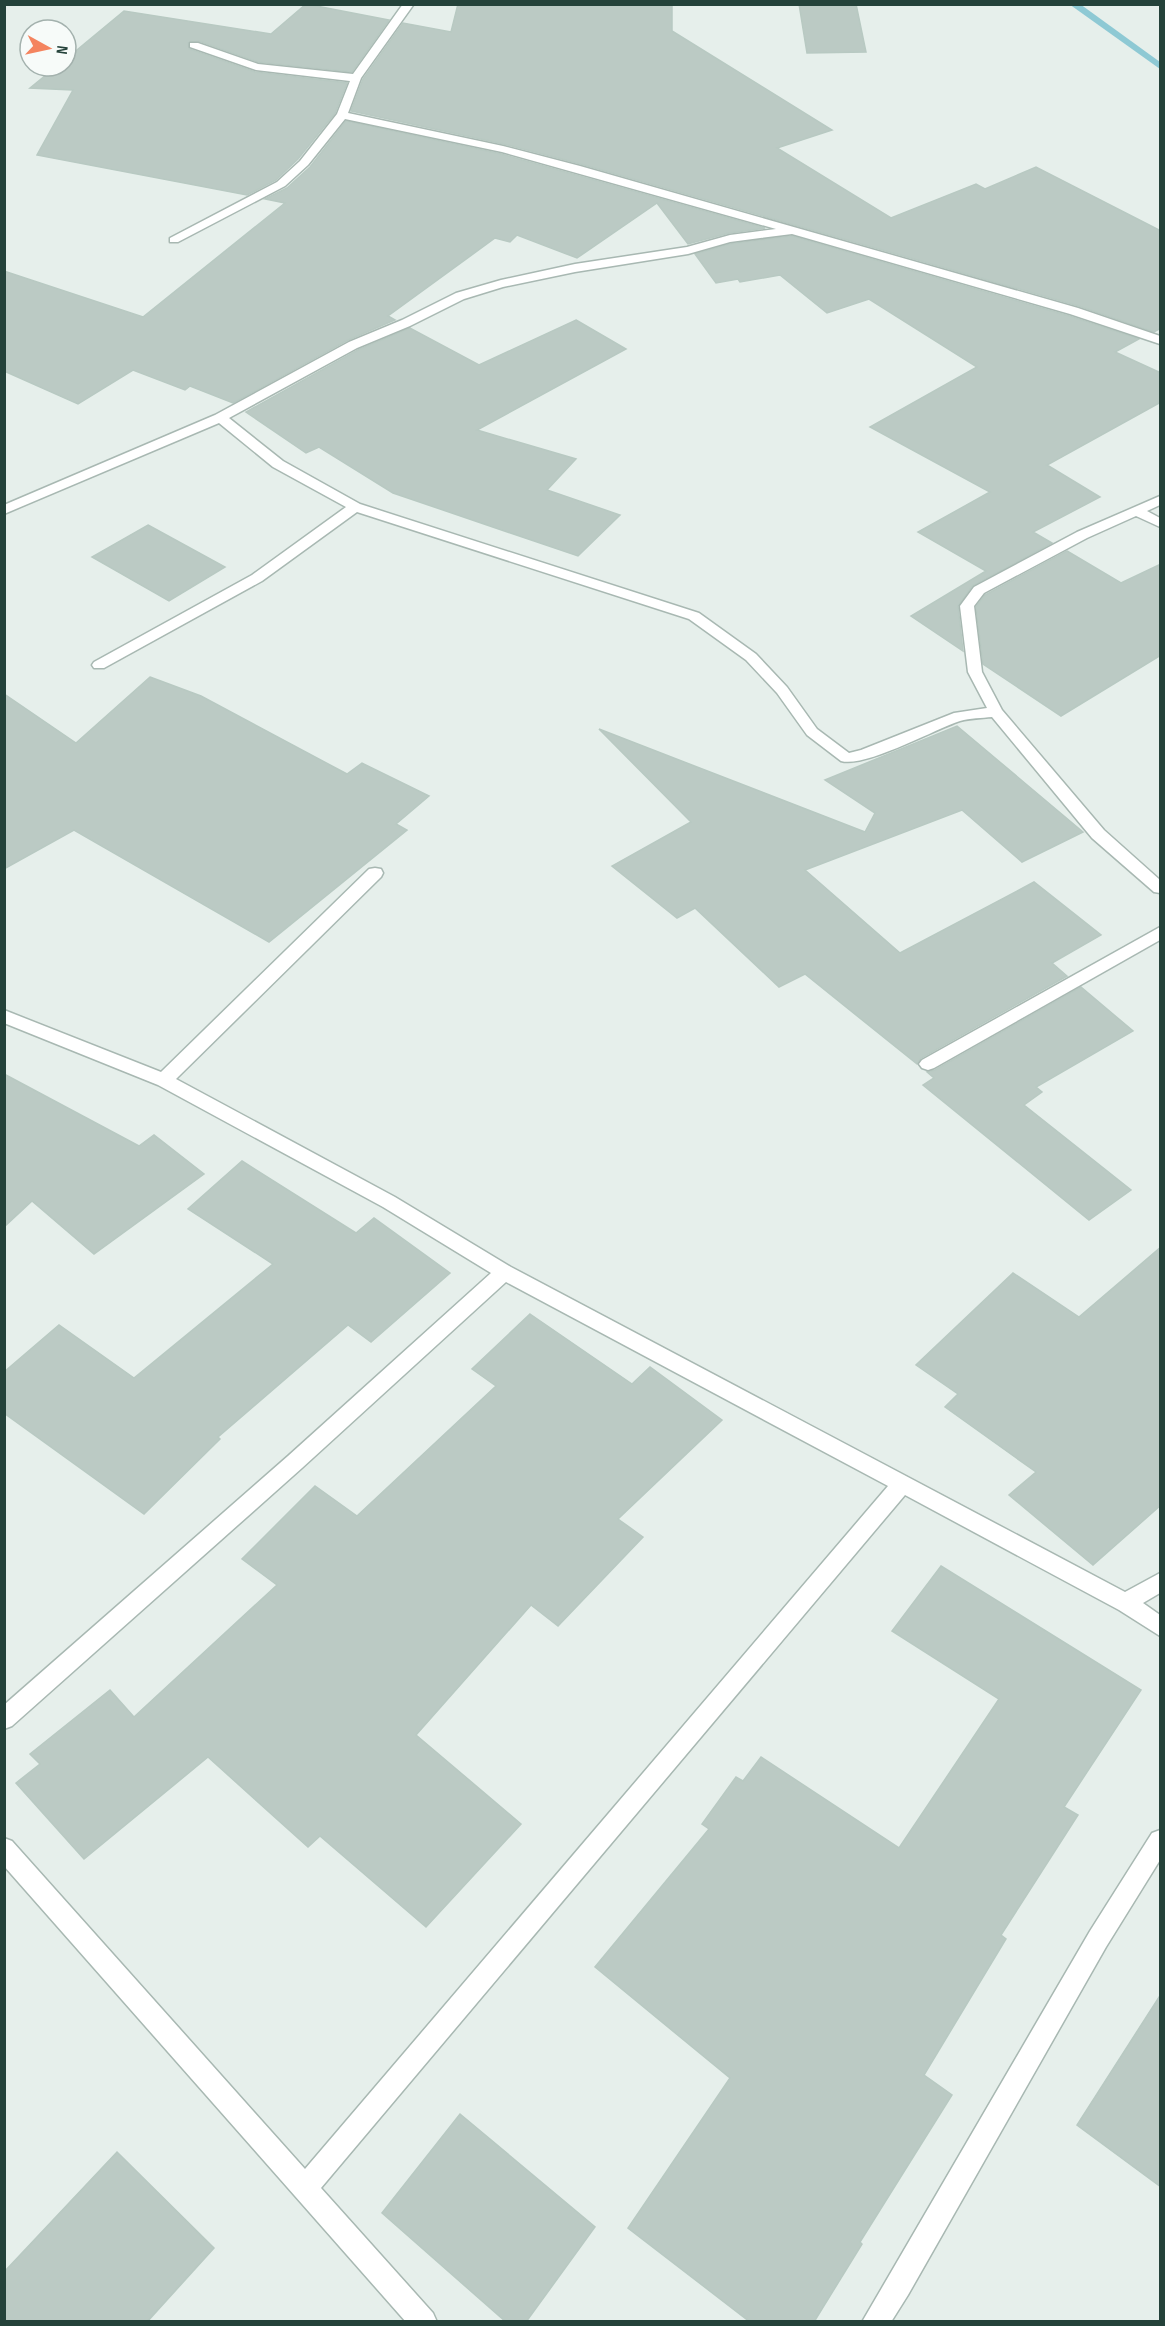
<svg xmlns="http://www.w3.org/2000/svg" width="1165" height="2326" font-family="'Sofia Sans Condensed',sans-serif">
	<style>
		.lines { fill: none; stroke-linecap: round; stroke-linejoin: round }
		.stream { fill: #8ec9d4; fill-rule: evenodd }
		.building { fill: #bbcac4; stroke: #b8c9c2; stroke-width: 1.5 }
		.minor-casing { stroke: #a8b8b2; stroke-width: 3 }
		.minor { fill: #fff; fill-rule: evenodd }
	</style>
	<rect width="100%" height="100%" fill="#e6efeb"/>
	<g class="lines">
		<!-- stream -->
		<path class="stream" d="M1069,4H1080L1160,62V69Z"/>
	</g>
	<!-- building -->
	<g class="building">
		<path d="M306,4L389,20L352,72L258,62L199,41L188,43L189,49L255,72L347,83L335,113L298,159L276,180L247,195L37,155L73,90L30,88L57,66H66V59L124,11L271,34Z"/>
		<path d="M458,4H672V31L832,130L777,148L891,218L976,184L985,189L1036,167L1161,231V328L1154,332L1079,306L581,164L504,144L351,111L363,79L403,23L451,32Z"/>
		<path d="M799,4H856L866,52L807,53Z"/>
		<path d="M346,121L501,154L765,228L729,233L688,244L657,203L577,258L517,235L510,242L495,238L388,316L395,320L348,340L233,403L190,386L185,390L133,370L78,404L4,371V271L143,317L285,203L265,199L287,188L310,167Z"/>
		<path d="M792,236L1069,316L1139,339L1115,352L1161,373V402L1047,465L1100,497L1033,532L1052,543L972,586L958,606L963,651L911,616L986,571L918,532L990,492L870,427L977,367L869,299L827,313L780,275L740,282L738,279L716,283L695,254L730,244Z"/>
		<path d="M576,320L626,349L477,430L576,459L547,490L620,515L578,556L393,493L319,447L306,453L246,412L358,350L410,328L479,365Z"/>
		<path d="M148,525L225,567L169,601L92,557Z"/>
		<path d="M1067,551L1121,583L1161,564V655L1061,716L983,664L976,607L985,595Z"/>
		<path d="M150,677L201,696L347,774L362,763L429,796L396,824L407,830L269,942L74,830L4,869V694L76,743Z"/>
		<path d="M957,726L1083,832L1022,862L962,810L805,870L900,953L1034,882L1101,935L1052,963L1067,976L921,1058L917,1064L805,974L779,987L695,908L677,918L612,866L691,822L599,729L865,832L875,813L825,780Z"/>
		<path d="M1081,987L1133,1031L1036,1087L1042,1092L1024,1105L1131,1190L1089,1220L923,1085L934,1078L927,1072L935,1070Z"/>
		<path d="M4,1074L139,1146L154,1135L204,1174L94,1254L32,1201L4,1227Z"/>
		<path d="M242,1161L356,1233L374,1218L450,1273L371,1342L348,1325L218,1437L220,1439L144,1514L4,1413V1372L59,1325L134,1378L273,1264L188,1209Z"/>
		<path d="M1161,1247V1505L1093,1565L1009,1495L1036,1472L945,1407L958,1394L916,1365L1013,1273L1079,1317Z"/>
		<path d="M530,1314L632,1384L650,1367L722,1420L618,1519L643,1537L558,1626L531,1605L416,1735L521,1824L426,1927L320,1836L308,1847L208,1757L84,1859L16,1783L40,1764L30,1754L110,1690L134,1717L277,1585L242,1559L315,1486L357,1516L496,1386L472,1369Z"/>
		<path d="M941,1566L1141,1690L1064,1807L1078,1815L1001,1935L1006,1939L924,2075L952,2095L860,2242L862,2244L814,2322H750L628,2228L730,2078L595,1967L709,1829L702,1824L736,1777L743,1781L761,1757L899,1848L999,1699L892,1631Z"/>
		<path d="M1161,1994V2187L1077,2125Z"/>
		<path d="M460,2114L595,2227L526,2322H506L382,2213Z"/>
		<path d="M117,2152L214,2248L147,2322H4V2272Z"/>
	</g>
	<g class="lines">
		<!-- minor casing -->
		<g class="minor-casing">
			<g id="minor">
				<path d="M403,4H414L361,78L348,113L503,146L580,166L1078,308L1160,336V344L1070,314L792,234L730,242L688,254L575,272L503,287L464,299L410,326L357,348L229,418L283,461L360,504L699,613L756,654L787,687L817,729L849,753L861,750L954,713L987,708L968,672L960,606L974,587L1077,532L1160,496V505L1147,511L1160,518V527L1136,516L1087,538L984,593L974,606L982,672L1002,710L1104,830L1160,880V893L1154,892L1092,838L992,717C982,718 970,718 960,721C933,730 865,768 841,761L807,735L777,693L746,660L689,619L357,512L262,581L104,668H94L92,665L94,662L252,575L346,507L273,467L219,423L4,514V505L215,415L349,342L402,320L456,293L501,280L575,264L687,247L730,235L776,229L502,152L345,119L308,165L285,186L178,242H170V238L277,182L300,161L337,114L350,81L256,70L190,47V43H198L258,64L353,74Z"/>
				<path d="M375,868L381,869L383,873L381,877L176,1079L395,1197L511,1267L1125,1592L1160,1573V1593L1143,1603L1160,1615V1636L1119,1610L905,1495L321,2188L433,2313L437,2322H406L4,1866V1838L12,1841L305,2169L888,1486L506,1282L302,1468L12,1726L4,1729V1705L288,1456L491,1273L383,1207L158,1085L4,1023V1010L161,1072L369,869Z"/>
				<path d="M1160,927V940L934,1068L928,1070L922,1068L919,1064L922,1060Z"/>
				<path d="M1160,1830V1860L1106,1947L908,2295L891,2322H862L1090,1931L1152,1833Z"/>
			</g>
		</g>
		<!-- minor -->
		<use href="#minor" class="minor"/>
	</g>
	<!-- border -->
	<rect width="1165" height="2326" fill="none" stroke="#24423a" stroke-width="12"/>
	<!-- north arrow -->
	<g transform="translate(48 48) rotate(98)"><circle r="28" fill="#f7fbf9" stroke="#a3b1ad" stroke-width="1.5"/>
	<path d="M0-4.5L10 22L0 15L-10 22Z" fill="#f4845f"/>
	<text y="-9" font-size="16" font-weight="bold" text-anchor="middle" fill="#24423a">N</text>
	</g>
</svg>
